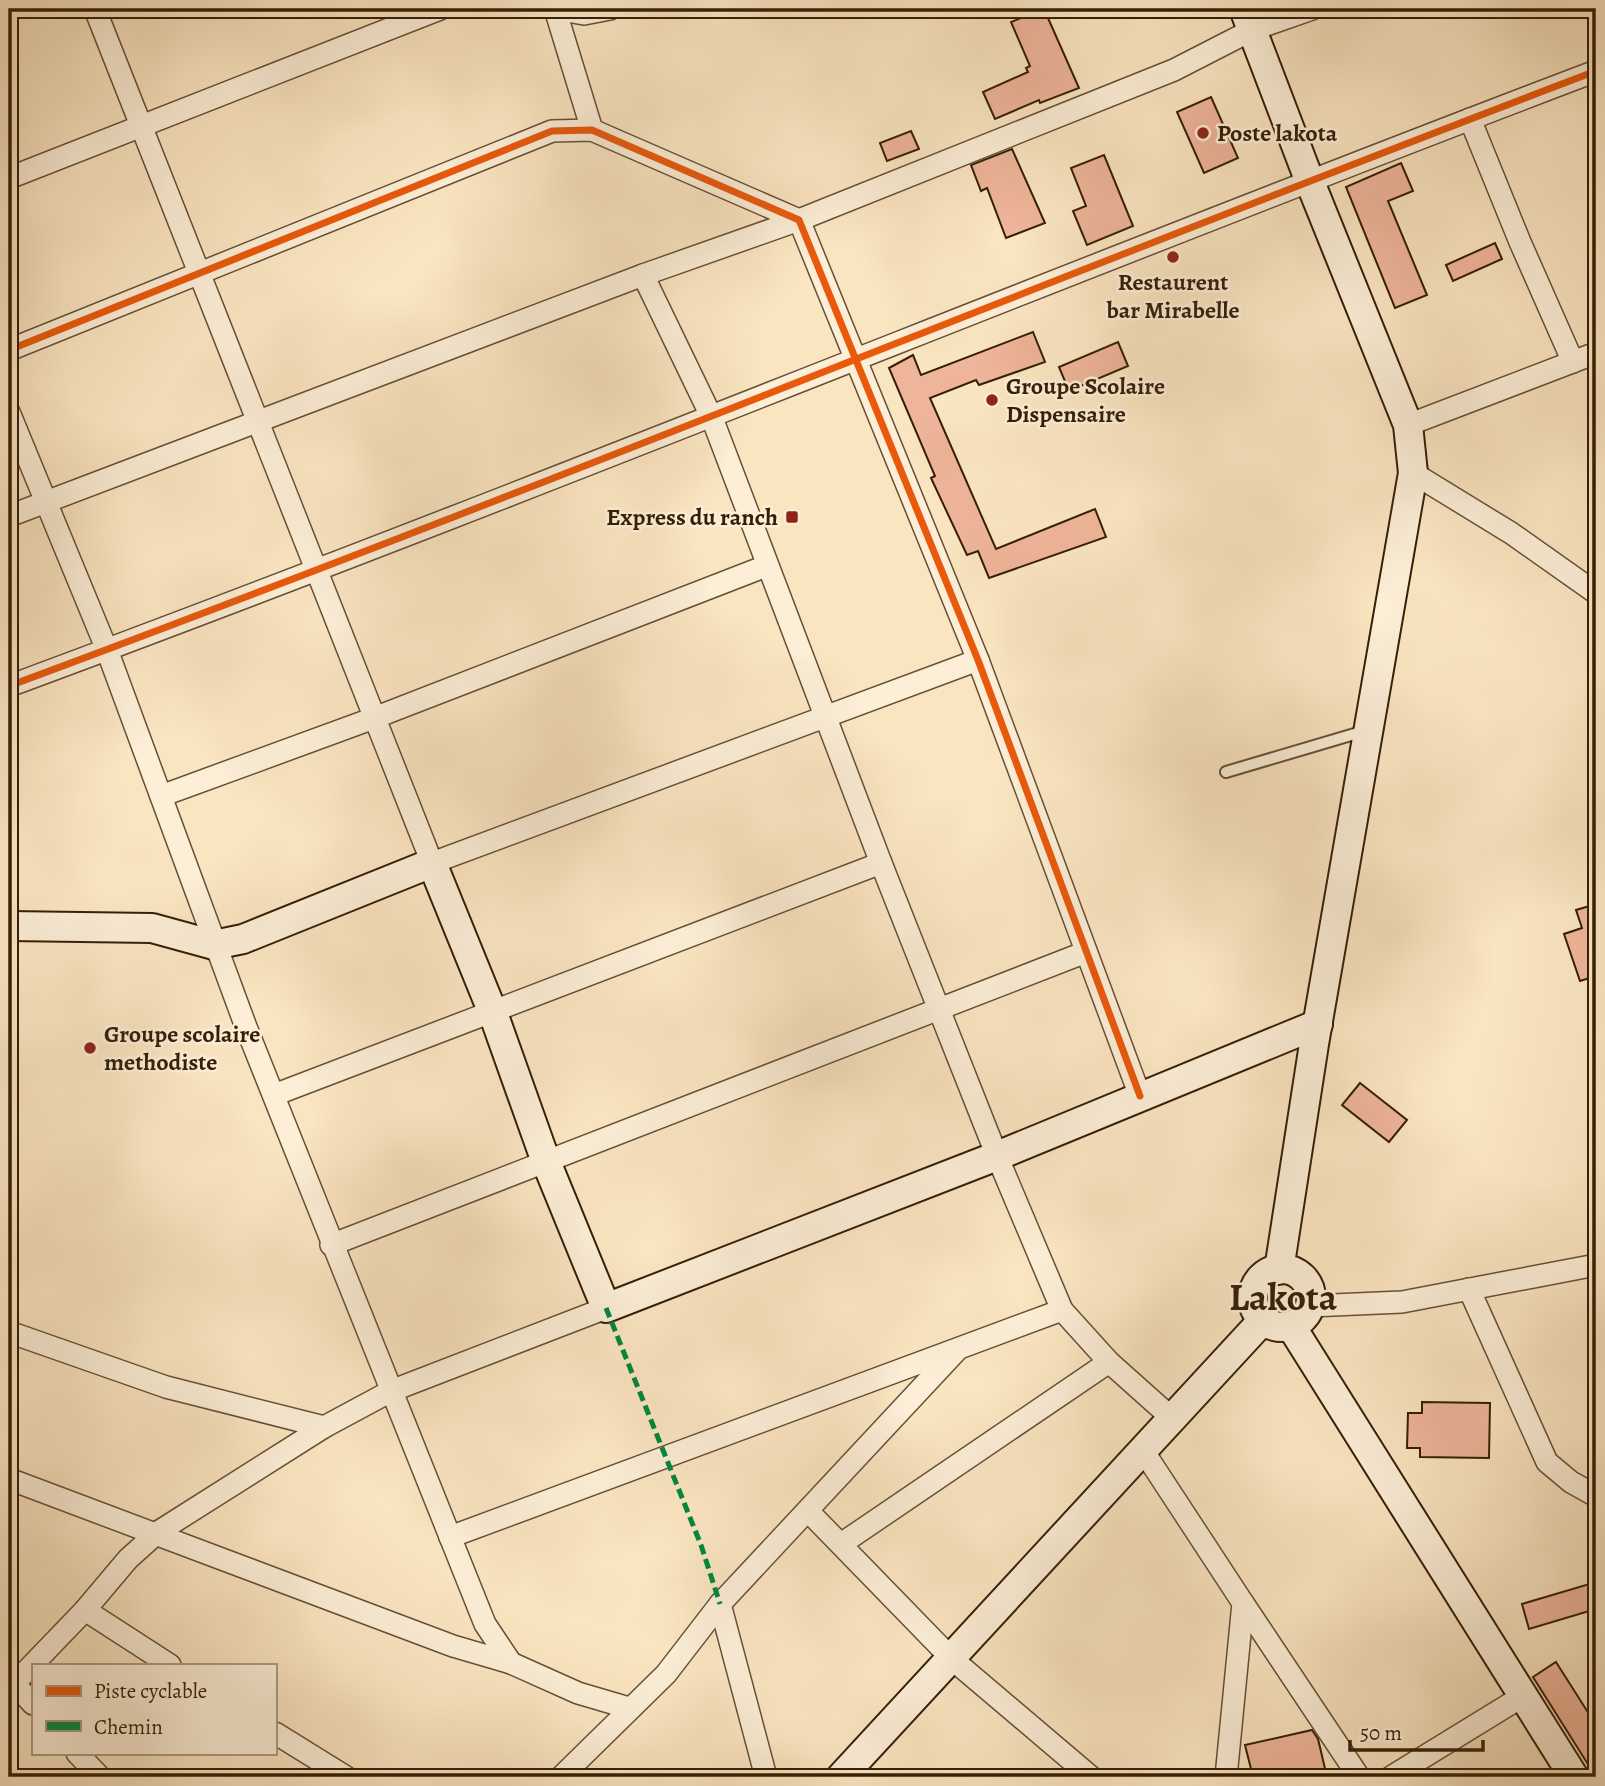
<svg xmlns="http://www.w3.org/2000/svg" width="1605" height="1786" font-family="Alegreya,serif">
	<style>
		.building { fill: #efb59a; stroke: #351e06; stroke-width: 2 }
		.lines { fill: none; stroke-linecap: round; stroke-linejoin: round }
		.lane-casing { stroke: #665035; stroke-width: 14 }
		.street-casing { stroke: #665035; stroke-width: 24 }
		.secondary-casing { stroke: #351e06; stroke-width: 32 }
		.lane { stroke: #fceed7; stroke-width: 10 }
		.street { stroke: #fceed7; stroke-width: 21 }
		.secondary { stroke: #fceed7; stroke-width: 28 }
		.quiet { stroke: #00873e; stroke-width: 5; stroke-dasharray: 10 5; stroke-linecap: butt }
		.cycleway-casing { stroke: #fceed7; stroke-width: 11 }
		.cycleway { stroke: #e8590c; stroke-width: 7 }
		.poi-dot { fill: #8f2418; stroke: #fceed7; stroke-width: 2.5 }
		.labels { text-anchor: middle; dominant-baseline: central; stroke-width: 5; stroke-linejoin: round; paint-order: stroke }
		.poi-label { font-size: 24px; font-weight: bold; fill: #351e06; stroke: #fceed7; text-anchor: start }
		.town-label { font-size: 38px; font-weight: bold; fill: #351e06; stroke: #fceed7 }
	</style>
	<rect width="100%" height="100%" fill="#fae5c1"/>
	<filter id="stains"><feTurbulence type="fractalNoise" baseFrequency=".00286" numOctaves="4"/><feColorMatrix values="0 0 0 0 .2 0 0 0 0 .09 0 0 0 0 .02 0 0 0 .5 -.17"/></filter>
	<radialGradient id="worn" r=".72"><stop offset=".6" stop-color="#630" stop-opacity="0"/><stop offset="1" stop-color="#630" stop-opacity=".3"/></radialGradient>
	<!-- building -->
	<g class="building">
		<path d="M1044,9L1079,88L1040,103L1039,100L995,119L983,92L1028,72L1026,68L1030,66L1011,22Z"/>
		<path d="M1211,97L1238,158L1204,173L1177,112Z"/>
		<path d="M911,131L919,149L887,161L880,143Z"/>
		<path d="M1012,149L1045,223L1006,238L987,188L981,191L971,165Z"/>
		<path d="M1104,155L1133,226L1087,245L1073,211L1086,206L1071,168Z"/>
		<path d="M1401,163L1413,191L1388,201L1427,295L1395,308L1346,187Z"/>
		<path d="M1495,243L1502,259L1453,281L1446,265Z"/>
		<path d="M1033,332L1045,362L979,385L976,380L930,398L996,549L1095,509L1106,537L989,578L978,551L967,555L931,478L935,476L889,368L913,355L921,375Z"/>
		<path d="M1118,342L1128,366L1069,391L1059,367Z"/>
		<path d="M1596,904V976L1580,981L1564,934L1582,928L1576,910Z"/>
		<path d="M1360,1083L1407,1120L1389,1142L1342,1105Z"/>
		<path d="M1422,1402L1490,1403L1489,1458L1420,1457V1448H1407L1408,1413H1422Z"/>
		<path d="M1596,1582V1609L1529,1629L1522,1604Z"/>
		<path d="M1556,1662L1596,1725V1777L1533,1677Z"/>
		<path d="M1312,1730L1318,1739L1327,1777H1253L1245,1745Z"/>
	</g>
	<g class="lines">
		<!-- lane casing -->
		<g class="lane-casing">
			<path id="lane" d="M1226,772L1368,730"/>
		</g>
		<!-- street casing -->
		<g class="street-casing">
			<g id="street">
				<path d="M95,9L432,863L978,660"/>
				<path d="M555,9L592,130"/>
				<path d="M555,9L584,14L610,9"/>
				<path d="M1470,119L1520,242L1573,362"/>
				<path d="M9,178L440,9"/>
				<path d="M643,275L712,418L881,863L997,1156L1062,1310L1109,1362L1174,1420"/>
				<path d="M9,350L552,131L592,130L799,220L978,660L1140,1096"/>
				<path d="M9,412L107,650L246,1027L485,1624L511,1663L578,1693L629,1708"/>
				<path d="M1408,425L1596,353"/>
				<path d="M1413,473L1511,533L1596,593"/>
				<path d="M9,516L643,275L799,220L1174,70L1252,30L1312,9"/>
				<path d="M9,686C541,489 1066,272 1596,71"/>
				<path d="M161,796L374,718L766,566"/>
				<path d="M274,1095L881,863"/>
				<path d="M331,1245L1086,952"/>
				<path d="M1469,1289L1547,1462L1571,1482L1596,1496"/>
				<path d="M1310,1306L1402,1302L1596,1265"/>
				<path d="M9,1332L166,1387L324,1427"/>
				<path d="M1144,1452L1243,1603L1226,1777"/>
				<path d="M9,1479L453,1646L511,1663"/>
				<path d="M809,1512L952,1659L1091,1777"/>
				<path d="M450,1537L1062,1310"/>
				<path d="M841,1544L1109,1362"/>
				<path d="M1243,1603L1359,1777"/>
				<path d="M720,1604L766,1777"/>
				<path d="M85,1610L170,1665"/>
				<path d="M9,1678L33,1704"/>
				<path d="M9,1689L85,1610L128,1559L158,1532L324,1427L391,1391L606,1308"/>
				<path d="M275,1733L346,1777"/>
				<path d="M77,1753L100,1777"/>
				<path d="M561,1777L666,1674L720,1604L957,1350"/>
				<path d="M1391,1777L1523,1696"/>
			</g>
		</g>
		<!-- secondary casing -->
		<g class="secondary-casing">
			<g id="secondary">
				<path d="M1244,9L1310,182L1408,425L1413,473L1314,1044L1279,1270"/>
				<path d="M9,926L152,928L214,945L243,939L432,863L493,1013L545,1159L606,1308L997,1156L1318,1024"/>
				<circle cx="1282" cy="1298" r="29"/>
				<path d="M1291,1326L1574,1777"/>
				<path d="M841,1777L1263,1320"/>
			</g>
		</g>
		<!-- lane -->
		<use href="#lane" class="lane"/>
		<!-- street -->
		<use href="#street" class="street"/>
		<!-- secondary -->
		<use href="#secondary" class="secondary"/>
		<!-- quiet -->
		<path class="quiet" d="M606,1308L701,1545L720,1604"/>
		<!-- cycleway casing -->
		<g class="cycleway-casing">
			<g id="cycleway">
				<path d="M9,350L552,131L592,130L799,220L978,660L1140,1096"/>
				<path d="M9,686C541,489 1066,272 1596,71"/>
			</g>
		</g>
		<!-- cycleway -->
		<use href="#cycleway" class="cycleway"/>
	</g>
	<!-- markers -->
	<g class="poi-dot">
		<circle cx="1203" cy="133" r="7"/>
		<circle cx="1173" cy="257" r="7"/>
		<circle cx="992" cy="400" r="7"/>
		<rect x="785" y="510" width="14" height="14" rx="3.5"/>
		<circle cx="90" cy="1048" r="7"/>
	</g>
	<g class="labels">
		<!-- poi labels -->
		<g class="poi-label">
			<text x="1217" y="133">Poste lakota</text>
			<text x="1173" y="282" text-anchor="middle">Restaurent<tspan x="1173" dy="28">bar Mirabelle</tspan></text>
			<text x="1006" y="386">Groupe Scolaire<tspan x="1006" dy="28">Dispensaire</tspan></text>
			<text x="778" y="517" text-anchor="end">Express du ranch</text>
			<text x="104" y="1034">Groupe scolaire<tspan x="104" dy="28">methodiste</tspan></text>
		</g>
		<!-- town labels -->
		<g class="town-label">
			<text x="1283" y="1297">Lakota</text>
		</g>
	</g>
	<!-- margin -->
	<rect width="1605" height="1786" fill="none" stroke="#fae5c1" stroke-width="35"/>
	<rect x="10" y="10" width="1584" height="1765" fill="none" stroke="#351e06" stroke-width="3.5"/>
	<rect x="18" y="18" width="1570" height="1751" fill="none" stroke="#351e06" stroke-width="2"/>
	<!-- legend -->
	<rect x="32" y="1664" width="245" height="91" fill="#fceed7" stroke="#ac9b83" stroke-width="2"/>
	<rect x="46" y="1686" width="35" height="10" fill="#e8590c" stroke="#ac9b83" stroke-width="2"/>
	<text x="94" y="1698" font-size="21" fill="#351e06">Piste cyclable</text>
	<rect x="46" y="1721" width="35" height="10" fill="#00873e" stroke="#ac9b83" stroke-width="2"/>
	<text x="94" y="1734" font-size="21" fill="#351e06">Chemin</text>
	<!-- scale -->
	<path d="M1350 1740v10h133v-10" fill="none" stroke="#351e06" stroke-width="3.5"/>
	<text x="1360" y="1740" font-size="21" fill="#351e06" stroke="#fceed7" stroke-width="5" paint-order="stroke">50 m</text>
	<rect width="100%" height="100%" filter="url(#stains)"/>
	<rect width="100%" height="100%" fill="url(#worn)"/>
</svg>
